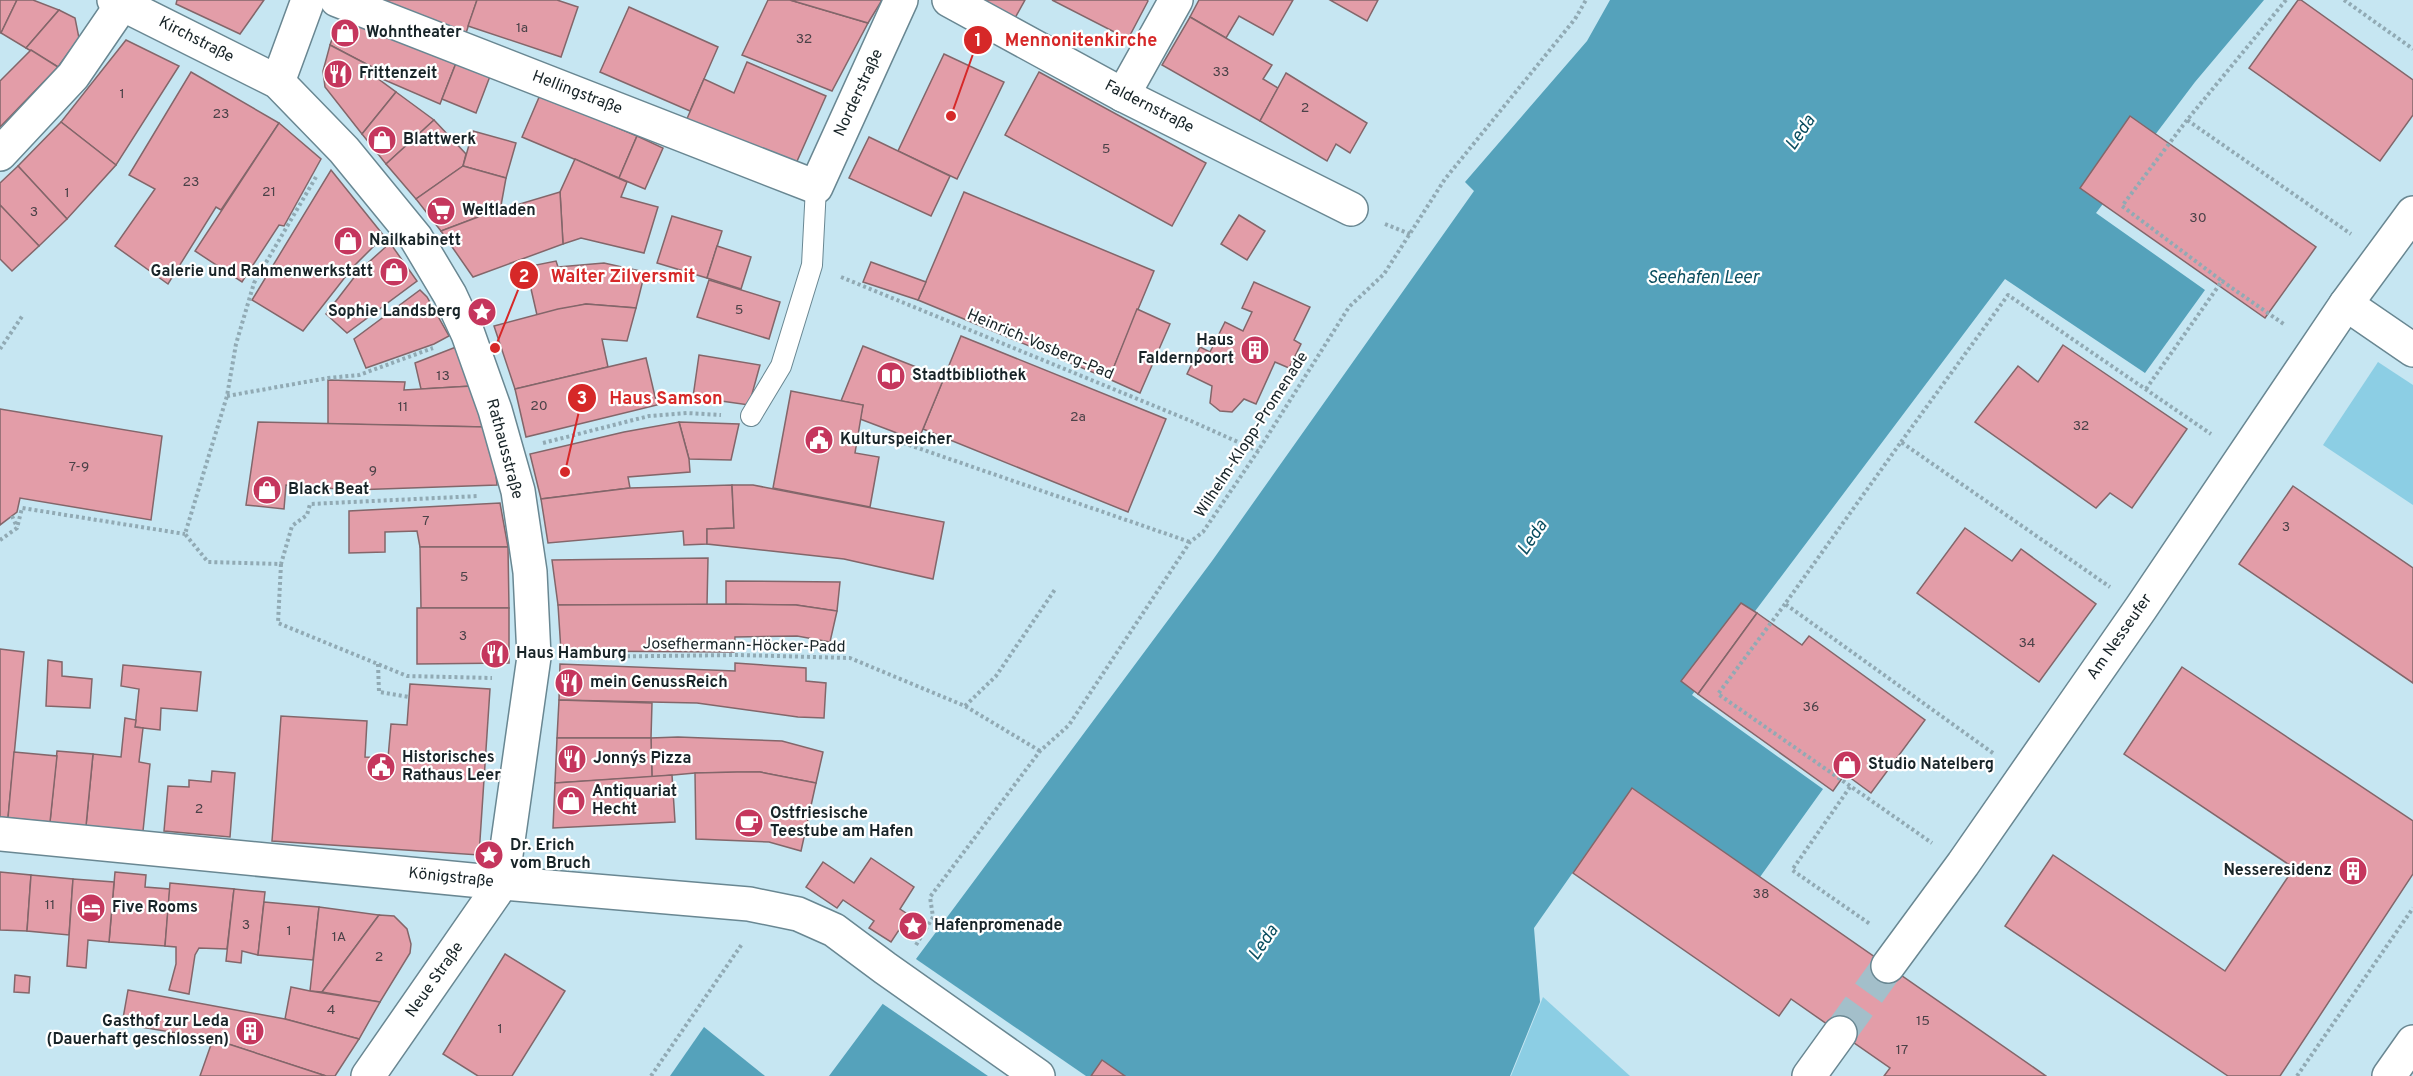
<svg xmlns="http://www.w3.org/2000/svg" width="2413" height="1076" font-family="Overpass,sans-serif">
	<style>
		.green { fill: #8ccee4 }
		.water { fill: #55a2bb }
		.pier { fill: #c6e6f2 }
		.building { fill: #e39da8; stroke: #83666a; stroke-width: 1.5 }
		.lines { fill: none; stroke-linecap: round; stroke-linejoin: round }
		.street-tunnel { stroke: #a3bfca; stroke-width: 33; stroke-dasharray: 33 16; stroke-linecap: butt }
		.lane-casing { stroke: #698792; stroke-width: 22 }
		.street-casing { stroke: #698792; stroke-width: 36 }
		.path { stroke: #91aab4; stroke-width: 4; stroke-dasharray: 3 3; stroke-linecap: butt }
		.lane { stroke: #fff; stroke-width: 20 }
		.street { stroke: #fff; stroke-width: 33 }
		.labels { text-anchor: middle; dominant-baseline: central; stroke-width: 4.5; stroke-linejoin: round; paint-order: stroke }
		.number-label { font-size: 14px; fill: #4b4248 }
		.poi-label { font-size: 16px; font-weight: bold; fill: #182428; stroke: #fff; text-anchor: start }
		.street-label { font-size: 16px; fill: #182428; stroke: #fff }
		.water-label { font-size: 18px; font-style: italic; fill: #0a4e60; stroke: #fff }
		.leader { fill: none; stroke: #d62828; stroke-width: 2 }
		.callout-dot { fill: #d62828; stroke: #fff; stroke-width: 2 }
		.mark-label { font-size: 18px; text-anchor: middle; font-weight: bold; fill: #fff }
		.callout-label { font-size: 18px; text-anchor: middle; font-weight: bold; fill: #d62828; stroke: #fff; stroke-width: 4.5; stroke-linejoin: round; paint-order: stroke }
	</style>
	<rect width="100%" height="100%" fill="#c6e6f2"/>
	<!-- green -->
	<g class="green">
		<path d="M2378,362L2413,385V505L2323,445Z"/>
		<path d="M1543,997L1630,1076H1511Z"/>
	</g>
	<!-- water -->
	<g class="water">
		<path d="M1610,0H2264L2195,82L2096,213L2205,290L2145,373L2005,279L1692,695L1823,789L1760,877L1632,788L1534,928L1540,1002L1510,1076H829L1212,561L1474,191L1465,182L1587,41Z"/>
		<path d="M704,1027L765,1076H670Z"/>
	</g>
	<!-- pier -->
	<path class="pier" d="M913,957L1086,1076H988L880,1002Z"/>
	<!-- building -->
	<g class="building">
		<path d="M0,0H17L1,33L0,32Z"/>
		<path d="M17,0H33L59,10L26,48L1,33Z"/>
		<path d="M177,0H264L240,34L176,4Z"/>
		<path d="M358,0H477L465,36Z"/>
		<path d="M477,0H557L578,7L561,57L468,26Z"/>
		<path d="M768,0H790L868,23L832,91L742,55Z"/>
		<path d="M790,0H882L868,23Z"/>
		<path d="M958,0H1025L1010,27Z"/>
		<path d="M1052,0H1147L1148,1L1128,39Z"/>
		<path d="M1199,0H1293L1273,35L1239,16L1226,38L1190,17Z"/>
		<path d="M1330,0H1378L1367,21Z"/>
		<path d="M2298,0H2301L2413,80V115L2380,161L2249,68Z"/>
		<path d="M629,7L718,47L690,111L600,72Z"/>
		<path d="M59,10L75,18L79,38L58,67L26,48Z"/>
		<path d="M341,14L458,58L440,104L373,75L372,67L330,45Z"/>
		<path d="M1190,17L1272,65L1263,79L1278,88L1260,121L1162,65Z"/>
		<path d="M126,40L179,66L116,165L61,122Z"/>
		<path d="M330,45L372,67L373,75L396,92L362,134L325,87L323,71Z"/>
		<path d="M31,50L58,67L0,127V81Z"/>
		<path d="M944,54L1004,82L957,179L898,151Z"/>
		<path d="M458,58L492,71L476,113L442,99Z"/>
		<path d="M747,62L826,96L794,168L686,121L704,79L734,93Z"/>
		<path d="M191,72L279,123L221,210L216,207L168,284L115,246L155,189L129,175Z"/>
		<path d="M1039,72L1206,163L1172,226L1005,135Z"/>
		<path d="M1286,73L1367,123L1350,153L1336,144L1327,161L1260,121Z"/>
		<path d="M396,92L434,120L386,164L362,134Z"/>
		<path d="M540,95L637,136L619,178L522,137Z"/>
		<path d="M2130,116L2316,247L2265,318L2080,188Z"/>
		<path d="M434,120L466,154L463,166L416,199L386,164Z"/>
		<path d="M61,122L116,165L67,219L18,166Z"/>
		<path d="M279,123L321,159L284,226L279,225L242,282L195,251Z"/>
		<path d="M473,131L516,143L506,178L463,166Z"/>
		<path d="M637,136L663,148L645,189L619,178Z"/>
		<path d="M869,137L950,176L931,216L849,178Z"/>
		<path d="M575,159L627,182L621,197L658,207L644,253L581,238L563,244L560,192Z"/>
		<path d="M18,166L67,219L39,246L0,205V183Z"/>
		<path d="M463,166L506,178L500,211L486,214L441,231L416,199Z"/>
		<path d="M331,170L384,236L353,267L303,331L252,300Z"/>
		<path d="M560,192L563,244L473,277L441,231L486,214Z"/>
		<path d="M964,192L1154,271L1109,379L918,300Z"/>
		<path d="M0,205L39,246L12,271L0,259Z"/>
		<path d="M1239,215L1265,231L1247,260L1221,244Z"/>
		<path d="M672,216L722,231L707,278L657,263Z"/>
		<path d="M390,243L417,281L347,333L326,314L359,271Z"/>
		<path d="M717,246L751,257L741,289L707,278Z"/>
		<path d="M556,261L558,267L604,263L645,272L636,308L586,304L537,315L526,267Z"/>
		<path d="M871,262L926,282L918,300L863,282Z"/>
		<path d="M709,280L780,302L769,339L697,317Z"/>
		<path d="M1254,282L1310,307L1294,340L1301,344L1289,368L1275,362L1256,404L1244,399L1232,412L1220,411L1210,403L1212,386L1187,374L1200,347L1210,352L1225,322L1243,331L1252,312L1242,308Z"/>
		<path d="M420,290L427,297L449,336L434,344L366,368L354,339Z"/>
		<path d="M586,304L636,308L627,341L602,339L608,367L515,389L494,326L558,309Z"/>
		<path d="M1137,309L1170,324L1140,393L1109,379Z"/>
		<path d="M961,336L1166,419L1128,512L923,429Z"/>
		<path d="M2063,345L2187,429L2132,508L2110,493L2096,508L1975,422L2018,366L2038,382Z"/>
		<path d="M863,346L944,378L918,441L860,419L863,405L841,401Z"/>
		<path d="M456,347L472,386L421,389L415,363Z"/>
		<path d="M699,355L760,365L749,405L693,397Z"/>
		<path d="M646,358L657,405L526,437L515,389Z"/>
		<path d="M328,380L405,382L404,390L472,386L486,427L328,424Z"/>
		<path d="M791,391L863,405L855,453L879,457L870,507L773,488Z"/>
		<path d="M0,409L162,436L151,520L20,498L17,512L0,525Z"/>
		<path d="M258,422L486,427L494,457L497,485L352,490L286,485L284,509L246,505Z"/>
		<path d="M679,422L739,424L731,460L689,459Z"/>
		<path d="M679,422L689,459L690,472L628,477L630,488L541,499L530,454L624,432Z"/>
		<path d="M732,485L734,528L707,529V544L684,545L683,531L548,543L541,499L630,488Z"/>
		<path d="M732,485H753L944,522L933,579L844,559L707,544V529L734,528Z"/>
		<path d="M2293,486L2413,568V683L2239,564Z"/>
		<path d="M500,503L508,547H420L417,531L385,532V552L349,553V511Z"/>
		<path d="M1965,528L2012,561L2021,549L2096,604L2039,682L1917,593Z"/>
		<path d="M420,547H508L509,608H421Z"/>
		<path d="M708,558L707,605H558L552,560Z"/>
		<path d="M726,581L840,582L837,611L796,605H726Z"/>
		<path d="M1741,603L1757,613L1698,694L1681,681Z"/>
		<path d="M736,604L796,605L837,611L830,642L797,636L735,637L734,652L561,651L558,605Z"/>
		<path d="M417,608H509V663L417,664Z"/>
		<path d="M1757,613L1802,645L1809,636L1925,720L1871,793L1845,774L1833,791L1698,694Z"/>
		<path d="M0,649L24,652L8,818L0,817Z"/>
		<path d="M48,660L62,662V676L92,679L90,708L46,706Z"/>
		<path d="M735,663L806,668V681L826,683L824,718L798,717L697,703L559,700L560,664L735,671Z"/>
		<path d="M123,665L201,672L197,711L161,708L160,730L135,727L139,689L121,686Z"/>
		<path d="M2182,667L2413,821V874L2280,1076H2228L2005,926L2053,855L2225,971L2294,868L2124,754Z"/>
		<path d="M410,684L490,689L479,855L272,841L281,716L367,721L365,757L388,758L391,724L407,725Z"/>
		<path d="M559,700L652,703L651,738H557Z"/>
		<path d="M125,718L136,720L135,727L143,728L139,762L150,764L143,831L86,826L93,754L121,757Z"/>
		<path d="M678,737L782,741L823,752L816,783L760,772L695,773L652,777L651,738Z"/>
		<path d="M557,738H651L652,777L555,783Z"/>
		<path d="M57,751L93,754L86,826L50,822Z"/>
		<path d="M14,752L57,756L50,822L8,818Z"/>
		<path d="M212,771L235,773L230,837L164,831L168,786L189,787V780L211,782Z"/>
		<path d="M737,772H760L816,783L801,851L769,842L696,839L695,773Z"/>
		<path d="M672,775L675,822L553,828L555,783Z"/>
		<path d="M1632,788L2046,1076H1884L1890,1068L1791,999L1779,1016L1573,873Z"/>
		<path d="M871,858L914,887L900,909L909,915L891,942L869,928L874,921L843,900L837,908L806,887L823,862L854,883Z"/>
		<path d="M0,872L31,875L27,931L0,930Z"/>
		<path d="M115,872L146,875L145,887L170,889L165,946L109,942Z"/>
		<path d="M31,875L73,879L69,935L27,931Z"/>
		<path d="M73,879L114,882L109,942L88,940L86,968L67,966Z"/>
		<path d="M170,883L234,889L227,949L199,948L195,955L189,994L169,990L176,964V947L165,946Z"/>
		<path d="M234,889L265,892L258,955L242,951L241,963L226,961Z"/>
		<path d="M264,902L319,907L313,960L258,955Z"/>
		<path d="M319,907L379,915L322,992L310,991Z"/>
		<path d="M379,915L394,916L407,929L411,944L410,953L380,1002L322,992Z"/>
		<path d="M505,954L565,991L512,1076H478L443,1054Z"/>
		<path d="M15,975L30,977L29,993L14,992Z"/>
		<path d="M291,987L310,991L380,1002L359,1039L285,1019Z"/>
		<path d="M128,990L285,1019L359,1039L335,1076H326L213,1039L122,1024Z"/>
		<path d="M213,1039L326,1076H200Z"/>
		<path d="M1102,1060L1125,1076H1091Z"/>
	</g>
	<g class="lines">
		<!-- street-tunnel -->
		<path class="street-tunnel" d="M1840,1033L1888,966"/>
		<!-- lane casing -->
		<g class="lane-casing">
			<path id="lane" d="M751,416L781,366L812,265L816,187"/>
		</g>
		<!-- street casing -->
		<g class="street-casing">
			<g id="street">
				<path d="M114,0L278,82L344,150L416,238L450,295L468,334L495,410L518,491L530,572L534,657L502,883L368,1076"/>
				<path d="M337,0L816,187L901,0"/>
				<path d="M949,0L1123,95L1351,209"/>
				<path d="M278,82L308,0"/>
				<path d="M1123,95L1176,0"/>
				<path d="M0,154L73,76L123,3"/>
				<path d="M2346,304L2413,350"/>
				<path d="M0,834L502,883L749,904L798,914L834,930L885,968L1038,1076"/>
				<path d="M1888,966L1963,864L2141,608L2346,304L2413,213"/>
				<path d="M1809,1076L1840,1033"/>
				<path d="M2389,1076L2413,1042"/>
			</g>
		</g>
		<!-- path -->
		<g class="path">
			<path d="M2286,0L2187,120L2351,234"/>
			<path d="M2344,0L2413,49"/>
			<path d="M2187,120L2122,206L2222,281"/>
			<path d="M316,177L254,283L236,344L227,396L185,534L208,562L281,564L292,526L307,515L310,504L479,496"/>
			<path d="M1385,224L1410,234"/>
			<path d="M841,277L1191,421L1258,451"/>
			<path d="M0,349L23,315"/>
			<path d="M2146,389L2222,281L2285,325"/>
			<path d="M227,396L328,378L359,375L433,348"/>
			<path d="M886,437L1190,542"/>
			<path d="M1901,442L2008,295L2211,434"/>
			<path d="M543,443L649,416L687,413L721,415"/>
			<path d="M12,516L17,527"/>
			<path d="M0,540L17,528L22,508L185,534"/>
			<path d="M281,564L278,623L407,676L492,678"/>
			<path d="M1785,604L1718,694L1932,843"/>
			<path d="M573,657L739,655L850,658L965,706L1040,751"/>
			<path d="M378,664L379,692L409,697"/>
			<path d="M965,706L996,676L1056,588"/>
			<path d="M1993,753L1785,604L1901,442L2110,587"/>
			<path d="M1850,787L1792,870L1870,924"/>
			<path d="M916,945L933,917L930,897L1040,751L1069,725L1190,542L1203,532L1258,451L1349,307L1384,274L1445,179L1575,19L1586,0"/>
			<path d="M651,1076L742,944"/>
			<path d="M2297,1076L2413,908"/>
		</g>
		<!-- lane -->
		<use href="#lane" class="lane"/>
		<!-- street -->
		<use href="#street" class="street"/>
	</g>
	<!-- icons -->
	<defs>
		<g id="shop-disc" transform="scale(1.5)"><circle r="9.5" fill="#c5365d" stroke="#fff"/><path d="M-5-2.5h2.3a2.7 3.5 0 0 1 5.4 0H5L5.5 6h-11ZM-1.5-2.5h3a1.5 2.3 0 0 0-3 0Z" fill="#fff"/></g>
		<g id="restaurant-disc" transform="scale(1.5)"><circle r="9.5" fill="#c5365d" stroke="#fff"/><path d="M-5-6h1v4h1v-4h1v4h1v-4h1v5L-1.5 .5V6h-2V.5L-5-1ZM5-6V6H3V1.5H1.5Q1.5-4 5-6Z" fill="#fff"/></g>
		<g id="supermarket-disc" transform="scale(1.5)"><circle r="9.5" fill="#c5365d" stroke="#fff"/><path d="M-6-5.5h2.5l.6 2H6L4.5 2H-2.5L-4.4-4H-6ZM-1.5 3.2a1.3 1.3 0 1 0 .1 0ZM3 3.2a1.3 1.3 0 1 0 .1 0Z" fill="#fff"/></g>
		<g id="sight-disc" transform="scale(1.5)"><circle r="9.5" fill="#c5365d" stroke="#fff"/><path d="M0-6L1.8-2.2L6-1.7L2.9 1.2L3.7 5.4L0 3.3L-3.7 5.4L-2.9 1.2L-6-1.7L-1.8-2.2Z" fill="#fff"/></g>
		<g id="building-disc" transform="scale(1.5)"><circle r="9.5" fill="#c5365d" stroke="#fff"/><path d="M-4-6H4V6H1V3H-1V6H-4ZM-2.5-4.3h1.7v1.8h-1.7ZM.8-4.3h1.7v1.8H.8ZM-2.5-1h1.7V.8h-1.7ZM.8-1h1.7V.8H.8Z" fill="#fff"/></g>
		<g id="library-disc" transform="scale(1.5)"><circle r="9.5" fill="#c5365d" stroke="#fff"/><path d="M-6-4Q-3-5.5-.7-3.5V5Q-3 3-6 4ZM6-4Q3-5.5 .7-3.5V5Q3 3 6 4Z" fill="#fff"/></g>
		<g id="civic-disc" transform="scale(1.5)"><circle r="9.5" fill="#c5365d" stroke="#fff"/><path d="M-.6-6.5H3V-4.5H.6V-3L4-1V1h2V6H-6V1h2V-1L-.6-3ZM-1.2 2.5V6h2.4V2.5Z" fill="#fff"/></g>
		<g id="cafe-disc" transform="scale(1.5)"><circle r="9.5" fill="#c5365d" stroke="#fff"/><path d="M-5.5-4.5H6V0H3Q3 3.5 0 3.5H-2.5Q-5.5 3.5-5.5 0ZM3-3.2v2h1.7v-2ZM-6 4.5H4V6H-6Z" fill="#fff"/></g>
		<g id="hotel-disc" transform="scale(1.5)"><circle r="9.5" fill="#c5365d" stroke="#fff"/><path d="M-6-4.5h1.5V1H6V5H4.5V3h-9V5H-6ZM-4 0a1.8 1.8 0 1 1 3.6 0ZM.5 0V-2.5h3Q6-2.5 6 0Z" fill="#fff"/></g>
	</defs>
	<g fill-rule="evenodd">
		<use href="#shop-disc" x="345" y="33"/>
		<use href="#restaurant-disc" x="338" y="74"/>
		<use href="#shop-disc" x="382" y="140"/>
		<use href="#supermarket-disc" x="441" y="211"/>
		<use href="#shop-disc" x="348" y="241"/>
		<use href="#shop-disc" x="394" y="272"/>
		<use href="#sight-disc" x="482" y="312"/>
		<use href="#building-disc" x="1255" y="350"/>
		<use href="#library-disc" x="891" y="376"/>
		<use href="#civic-disc" x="819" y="440"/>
		<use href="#shop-disc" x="267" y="490"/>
		<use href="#restaurant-disc" x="495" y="654"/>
		<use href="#restaurant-disc" x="569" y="683"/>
		<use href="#restaurant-disc" x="572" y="759"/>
		<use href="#shop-disc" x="1847" y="765"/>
		<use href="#civic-disc" x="381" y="767"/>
		<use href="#shop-disc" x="571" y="801"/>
		<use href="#cafe-disc" x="749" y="823"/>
		<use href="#sight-disc" x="489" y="855"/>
		<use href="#building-disc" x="2353" y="871"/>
		<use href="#hotel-disc" x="91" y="908"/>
		<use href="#sight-disc" x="913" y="926"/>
		<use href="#building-disc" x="250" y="1031"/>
	</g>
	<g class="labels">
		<!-- number labels -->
		<g class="number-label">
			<text x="522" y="28">1a</text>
			<text x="804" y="39">32</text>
			<text x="1221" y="72">33</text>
			<text x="122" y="94">1</text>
			<text x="1305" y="108">2</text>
			<text x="221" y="114">23</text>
			<text x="1106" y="149">5</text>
			<text x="191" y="182">23</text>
			<text x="269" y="192">21</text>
			<text x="67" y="193">1</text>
			<text x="34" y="212">3</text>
			<text x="2198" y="218">30</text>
			<text x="739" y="310">5</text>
			<text x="443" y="376">13</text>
			<text x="539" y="406">20</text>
			<text x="403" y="407">11</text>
			<text x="1078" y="417">2a</text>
			<text x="2081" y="426">32</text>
			<text x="79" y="467">7-9</text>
			<text x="373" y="471">9</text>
			<text x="426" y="521">7</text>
			<text x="2286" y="527">3</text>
			<text x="464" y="577">5</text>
			<text x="463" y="636">3</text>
			<text x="2027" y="643">34</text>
			<text x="1811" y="707">36</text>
			<text x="199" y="809">2</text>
			<text x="1761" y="894">38</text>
			<text x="50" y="905">11</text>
			<text x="246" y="925">3</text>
			<text x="289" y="931">1</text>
			<text x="339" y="937">1A</text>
			<text x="379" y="957">2</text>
			<text x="331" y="1010">4</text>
			<text x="1923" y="1021">15</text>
			<text x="500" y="1029">1</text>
			<text x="1902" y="1050">17</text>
		</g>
		<!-- poi labels -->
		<g class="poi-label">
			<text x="366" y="33">Wohntheater</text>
			<text x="359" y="74">Frittenzeit</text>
			<text x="403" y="140">Blattwerk</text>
			<text x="462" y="211">Weltladen</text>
			<text x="369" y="241">Nailkabinett</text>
			<text x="373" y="272" text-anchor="end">Galerie und Rahmenwerkstatt</text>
			<text x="461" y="312" text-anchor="end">Sophie Landsberg</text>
			<text x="1234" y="341" text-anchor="end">Haus<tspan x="1234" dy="18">Faldernpoort</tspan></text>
			<text x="912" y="376">Stadtbibliothek</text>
			<text x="840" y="440">Kulturspeicher</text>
			<text x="288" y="490">Black Beat</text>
			<text x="516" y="654">Haus Hamburg</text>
			<text x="590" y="683">mein GenussReich</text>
			<text x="402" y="758">Historisches<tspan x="402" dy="18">Rathaus Leer</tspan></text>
			<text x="593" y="759">Jonny´s Pizza</text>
			<text x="1868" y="765">Studio Natelberg</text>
			<text x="592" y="792">Antiquariat<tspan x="592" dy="18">Hecht</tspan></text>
			<text x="770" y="814">Ostfriesische<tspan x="770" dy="18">Teestube am Hafen</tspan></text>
			<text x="510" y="846">Dr. Erich<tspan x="510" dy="18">vom Bruch</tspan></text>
			<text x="2332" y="871" text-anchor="end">Nesseresidenz</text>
			<text x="112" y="908">Five Rooms</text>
			<text x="934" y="926">Hafenpromenade</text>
			<text x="229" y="1022" text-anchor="end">Gasthof zur Leda<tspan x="229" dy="18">(Dauerhaft geschlossen)</tspan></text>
		</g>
		<!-- street labels -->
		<g class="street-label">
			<text transform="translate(196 40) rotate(27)">Kirchstraße</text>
			<text transform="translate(577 93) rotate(21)">Hellingstraße</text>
			<text transform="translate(859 93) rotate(-65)">Norderstraße</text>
			<text transform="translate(1149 107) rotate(27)">Faldernstraße</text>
			<text transform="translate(1040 345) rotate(23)">Heinrich-Vosberg-Pad</text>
			<text transform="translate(1252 435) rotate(-57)">Wilhelm-Klopp-Promenade</text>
			<text transform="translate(504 449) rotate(75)">Rathausstraße</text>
			<text transform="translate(2120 637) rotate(-55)">Am Nesseufer</text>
			<text transform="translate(744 646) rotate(1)">Josefhermann-Höcker-Padd</text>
			<text transform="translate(451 878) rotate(6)">Königstraße</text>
			<text transform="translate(435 980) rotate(-55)">Neue Straße</text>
		</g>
		<!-- water labels -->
		<g class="water-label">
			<text transform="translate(1801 133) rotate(-56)">Leda</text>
			<text x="1703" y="278">Seehafen Leer</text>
			<text transform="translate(1533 538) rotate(-56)">Leda</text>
			<text transform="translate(1264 943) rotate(-56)">Leda</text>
		</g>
	</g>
	<!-- callouts -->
	<path class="leader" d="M951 116L978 40M495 348L524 275M565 472L582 398"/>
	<g class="callout-dot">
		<circle cx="951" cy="116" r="6"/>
		<circle cx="495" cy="348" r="6"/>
		<circle cx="565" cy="472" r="6"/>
		<circle cx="978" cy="40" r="15"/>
		<circle cx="524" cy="275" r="15"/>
		<circle cx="582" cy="398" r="15"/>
	</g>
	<g class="mark-label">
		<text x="978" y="46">1</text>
		<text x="524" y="282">2</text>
		<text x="582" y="404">3</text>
	</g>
	<g class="callout-label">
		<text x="1081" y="46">Mennonitenkirche</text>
		<text x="623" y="282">Walter Zilversmit</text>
		<text x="666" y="404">Haus Samson</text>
	</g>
</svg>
